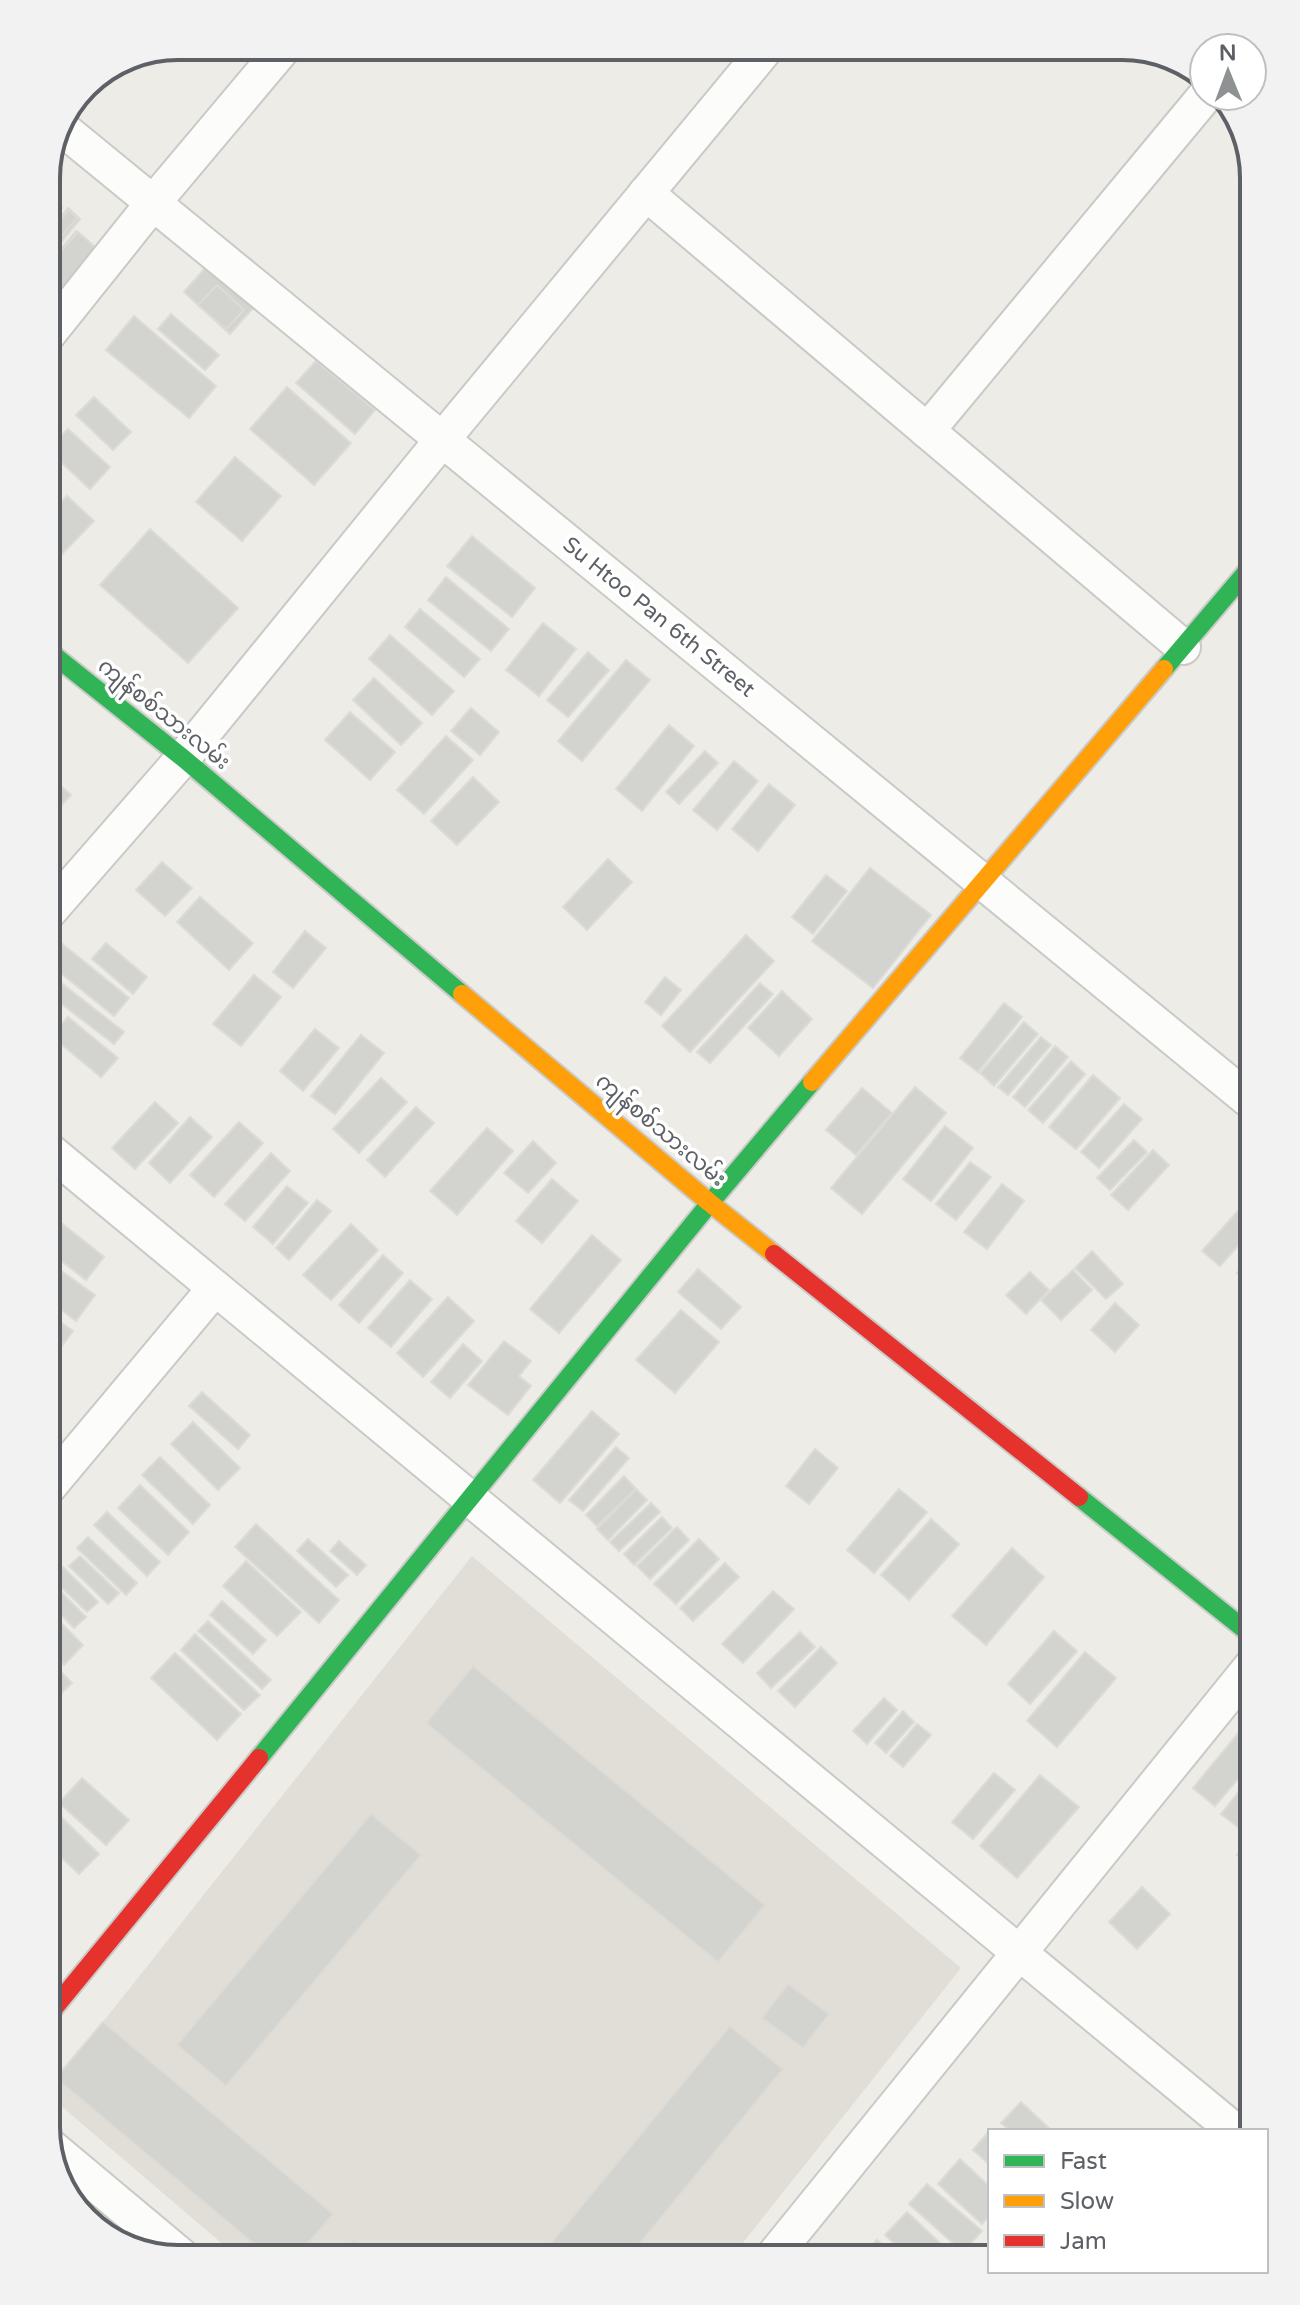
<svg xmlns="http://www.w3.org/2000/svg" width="1300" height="2305" font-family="'Varela Round','Noto Sans Myanmar',sans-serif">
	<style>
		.education { fill: #e0ded7 }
		.building { fill: #d3d3d0; stroke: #dcdbd6; stroke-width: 2 }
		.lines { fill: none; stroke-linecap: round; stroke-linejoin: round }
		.street-casing { stroke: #c9c9c8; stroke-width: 38 }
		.fast-casing { stroke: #cacac9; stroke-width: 22 }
		.slow-casing { stroke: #cacac9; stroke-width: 22 }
		.jam-casing { stroke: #cacac9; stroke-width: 22 }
		.street { stroke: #fcfcfb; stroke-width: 34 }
		.fast { stroke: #30b455; stroke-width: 18 }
		.slow { stroke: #ff9f0a; stroke-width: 18 }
		.jam { stroke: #e5322d; stroke-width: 18 }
		.labels { text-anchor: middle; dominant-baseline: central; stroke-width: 7; stroke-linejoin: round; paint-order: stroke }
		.street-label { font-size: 22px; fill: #5d6166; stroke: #fff }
		.rim { fill: none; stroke: #5d6166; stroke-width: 4 }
	</style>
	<rect width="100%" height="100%" fill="#edece7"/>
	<!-- education -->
	<path class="education" d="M472,1556L961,1968L730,2259H240L46,2093V2089L103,2022Z"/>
	<!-- building -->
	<g class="building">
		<path d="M49,197L62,208L46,228V200Z"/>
		<path d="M46,198L61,210L46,229Z"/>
		<path d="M68,208L80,219L54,251L46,244V236Z"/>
		<path d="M69,210L77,218L47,253L46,236Z"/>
		<path d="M76,231L91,244L61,282L46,268Z"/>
		<path d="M78,232L102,253L51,310L46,306V268Z"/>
		<path d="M208,265L254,307L230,334L184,292Z"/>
		<path d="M46,276L66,292L51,309L46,305Z"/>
		<path d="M217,285L244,310L226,329L198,305Z"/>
		<path d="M171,314L219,355L205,370L158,329Z"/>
		<path d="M134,316L216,386L189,418L106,350Z"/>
		<path d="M316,361L375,410L355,434L296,383Z"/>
		<path d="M287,387L351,443L314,485L250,429Z"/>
		<path d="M94,397L131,432L113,450L76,415Z"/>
		<path d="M68,429L110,467L90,489L48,450Z"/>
		<path d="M235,457L281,496L242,541L196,502Z"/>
		<path d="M46,478L60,490L46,505Z"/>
		<path d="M67,496L94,521L62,554L46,538V518Z"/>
		<path d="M150,529L238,608L188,663L100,585Z"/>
		<path d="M472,536L535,588L512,617L447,566Z"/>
		<path d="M446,577L509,629L491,651L428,600Z"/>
		<path d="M420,609L480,659L464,677L405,627Z"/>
		<path d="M543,623L576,649L539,696L506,670Z"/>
		<path d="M390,635L454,691L432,715L369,659Z"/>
		<path d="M588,652L609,670L568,717L547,700Z"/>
		<path d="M626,660L650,680L582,761L558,741Z"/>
		<path d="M374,678L422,723L401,745L353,700Z"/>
		<path d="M471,708L499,732L480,755L451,731Z"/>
		<path d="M350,712L395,752L370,780L325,740Z"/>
		<path d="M669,725L694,746L642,811L616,789Z"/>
		<path d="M446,736L473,760L424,814L397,790Z"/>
		<path d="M705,751L718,763L679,804L666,792Z"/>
		<path d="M734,761L758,781L717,830L693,810Z"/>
		<path d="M46,773L71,795L48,819L46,817Z"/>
		<path d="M473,777L499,802L457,845L431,821Z"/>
		<path d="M769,784L795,805L758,851L732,829Z"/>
		<path d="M608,859L632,882L587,930L563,907Z"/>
		<path d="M162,862L192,888L165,916L136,890Z"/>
		<path d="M870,868L931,915L873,988L812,941Z"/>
		<path d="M826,875L847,891L813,934L792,917Z"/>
		<path d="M200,897L253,943L229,970L177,922Z"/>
		<path d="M305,931L326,948L293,988L273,972Z"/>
		<path d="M746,935L774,961L690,1052L662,1026Z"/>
		<path d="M55,938L129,998L114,1016L46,961V950Z"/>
		<path d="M106,943L147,977L133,994L92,959Z"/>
		<path d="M46,971L124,1032L114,1044L46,992Z"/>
		<path d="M254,975L281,997L241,1046L213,1024Z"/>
		<path d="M665,977L681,990L661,1015L645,1002Z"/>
		<path d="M760,983L773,994L710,1063L697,1052Z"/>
		<path d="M782,991L812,1019L779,1056L748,1028Z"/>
		<path d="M1004,1003L1022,1017L978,1072L960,1058Z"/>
		<path d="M68,1017L118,1058L101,1077L51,1036Z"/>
		<path d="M1024,1022L1038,1034L994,1086L980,1073Z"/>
		<path d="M315,1029L339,1048L303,1091L280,1071Z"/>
		<path d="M361,1035L384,1053L335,1114L311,1096Z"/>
		<path d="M1041,1037L1051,1045L1008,1095L998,1087Z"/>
		<path d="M1055,1046L1068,1057L1025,1107L1013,1097Z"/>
		<path d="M1071,1061L1085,1074L1043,1123L1028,1110Z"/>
		<path d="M1093,1075L1120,1098L1076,1149L1049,1127Z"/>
		<path d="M381,1078L407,1102L359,1153L333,1129Z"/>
		<path d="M915,1087L946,1113L862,1214L831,1188Z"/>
		<path d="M862,1088L892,1113L856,1155L826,1130Z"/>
		<path d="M155,1102L178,1123L135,1169L112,1148Z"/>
		<path d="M1124,1104L1142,1119L1099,1168L1081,1152Z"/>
		<path d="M416,1107L434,1123L385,1177L367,1160Z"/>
		<path d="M190,1117L212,1137L170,1183L149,1163Z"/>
		<path d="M239,1122L263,1143L214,1197L190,1175Z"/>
		<path d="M945,1126L973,1148L931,1201L903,1179Z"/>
		<path d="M487,1128L513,1151L457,1215L430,1191Z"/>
		<path d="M1134,1140L1147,1152L1110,1190L1097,1178Z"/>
		<path d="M533,1141L556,1163L528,1193L504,1173Z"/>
		<path d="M1153,1150L1169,1165L1128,1210L1111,1195Z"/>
		<path d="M271,1153L290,1171L245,1221L225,1204Z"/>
		<path d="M970,1162L991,1177L956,1220L936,1204Z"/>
		<path d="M552,1179L578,1201L542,1243L516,1221Z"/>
		<path d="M1002,1184L1024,1201L987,1249L964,1232Z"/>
		<path d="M287,1186L308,1203L273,1244L253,1227Z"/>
		<path d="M1254,1193V1228L1220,1266L1202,1251Z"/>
		<path d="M317,1200L331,1211L289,1260L276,1248Z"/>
		<path d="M60,1222L104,1257L86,1280L46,1249V1239Z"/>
		<path d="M351,1224L378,1250L331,1300L303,1275Z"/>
		<path d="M592,1235L621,1260L559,1333L530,1309Z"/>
		<path d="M1092,1251L1123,1284L1106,1299L1075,1268Z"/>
		<path d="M1254,1254V1288L1237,1273Z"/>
		<path d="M383,1255L403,1273L359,1323L339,1305Z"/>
		<path d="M46,1260L95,1295L76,1321L46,1298Z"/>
		<path d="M698,1269L741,1307L721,1329L678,1292Z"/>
		<path d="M1073,1270L1092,1290L1061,1320L1041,1300Z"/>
		<path d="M1030,1272L1049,1290L1026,1314L1006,1295Z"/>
		<path d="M410,1280L432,1299L391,1347L368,1328Z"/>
		<path d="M448,1297L474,1321L423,1377L397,1353Z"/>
		<path d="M1115,1303L1139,1325L1115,1352L1091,1330Z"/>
		<path d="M681,1310L719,1342L675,1393L636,1360Z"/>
		<path d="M46,1312L73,1331L54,1356L46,1350Z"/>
		<path d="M504,1341L531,1361L519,1376L531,1386L508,1415L468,1385Z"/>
		<path d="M463,1344L482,1361L450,1398L431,1382Z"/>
		<path d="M202,1392L250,1435L238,1449L189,1406Z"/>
		<path d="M592,1411L619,1434L560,1503L533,1480Z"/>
		<path d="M193,1422L240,1468L218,1490L171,1444Z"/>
		<path d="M616,1447L629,1458L583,1511L569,1500Z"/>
		<path d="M815,1449L838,1468L809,1504L786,1486Z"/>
		<path d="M160,1457L210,1505L193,1524L142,1475Z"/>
		<path d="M624,1476L636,1489L597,1526L586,1515Z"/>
		<path d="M140,1485L189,1532L168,1555L118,1508Z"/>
		<path d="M636,1489L647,1500L608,1540L597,1529Z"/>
		<path d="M899,1489L927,1512L874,1573L847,1550Z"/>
		<path d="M651,1503L660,1512L619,1551L610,1542Z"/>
		<path d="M107,1512L160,1562L147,1576L94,1525Z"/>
		<path d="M662,1517L672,1528L634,1565L624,1554Z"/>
		<path d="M931,1519L959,1544L909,1600L881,1575Z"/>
		<path d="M256,1524L339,1600L319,1623L235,1547Z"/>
		<path d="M677,1527L689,1540L650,1579L637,1566Z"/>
		<path d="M88,1537L137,1583L126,1595L77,1548Z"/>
		<path d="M308,1539L348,1575L336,1587L297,1551Z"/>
		<path d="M699,1539L719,1559L676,1604L654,1584Z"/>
		<path d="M339,1541L366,1565L357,1575L330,1551Z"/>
		<path d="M1012,1548L1044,1577L986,1645L952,1616Z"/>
		<path d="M80,1556L119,1593L108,1604L69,1566Z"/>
		<path d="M246,1561L301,1612L277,1636L223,1586Z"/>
		<path d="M725,1563L739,1577L693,1621L680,1608Z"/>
		<path d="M63,1567L98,1602L87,1612L52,1578Z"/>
		<path d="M52,1583L86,1617L74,1628L46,1599V1589Z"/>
		<path d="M773,1591L794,1609L743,1663L722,1644Z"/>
		<path d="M222,1601L266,1640L253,1654L210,1615Z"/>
		<path d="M46,1608L83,1645L64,1665L46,1648Z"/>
		<path d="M208,1621L271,1680L262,1689L198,1631Z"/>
		<path d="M1054,1631L1077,1651L1030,1704L1008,1684Z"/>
		<path d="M800,1632L815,1647L771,1688L757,1673Z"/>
		<path d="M195,1634L260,1695L244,1710L181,1650Z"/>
		<path d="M821,1647L837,1663L795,1707L778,1691Z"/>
		<path d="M1085,1652L1116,1678L1057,1747L1027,1721Z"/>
		<path d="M175,1653L241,1714L217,1740L151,1678Z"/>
		<path d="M46,1657L72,1683L51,1703L46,1697Z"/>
		<path d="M473,1666L765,1905L718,1962L426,1723Z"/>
		<path d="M884,1698L897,1710L867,1744L853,1731Z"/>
		<path d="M903,1711L914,1722L886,1753L875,1743Z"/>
		<path d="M917,1724L931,1735L903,1767L890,1756Z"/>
		<path d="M1240,1731L1254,1742V1760L1215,1806L1193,1788Z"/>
		<path d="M994,1773L1015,1790L973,1839L952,1822Z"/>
		<path d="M1254,1773V1826L1247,1834L1221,1814Z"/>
		<path d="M1040,1775L1079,1807L1017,1878L980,1846Z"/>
		<path d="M82,1778L129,1820L106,1845L59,1803Z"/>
		<path d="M49,1805L99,1854L79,1874L46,1843V1807Z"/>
		<path d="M371,1814L421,1855L226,2086L177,2045Z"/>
		<path d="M1254,1834V1870L1237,1855Z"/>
		<path d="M1142,1887L1170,1914L1137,1949L1109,1922Z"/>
		<path d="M788,1984L829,2014L803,2048L762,2018Z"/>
		<path d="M103,2022L333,2214L295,2259H272L56,2078Z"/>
		<path d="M730,2026L783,2069L627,2259H538Z"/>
		<path d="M1021,2102L1052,2131H1010L1001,2123Z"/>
		<path d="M991,2129L994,2131H990V2165L973,2150Z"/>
		<path d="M960,2159L990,2187V2215L982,2224L938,2184Z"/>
		<path d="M927,2184L982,2231L963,2252L909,2204Z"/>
		<path d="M907,2212L957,2259H911L885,2235Z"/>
		<path d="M354,2240L376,2259H338Z"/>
		<path d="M877,2240L899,2259H860Z"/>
	</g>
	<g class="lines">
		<!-- street casing -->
		<g class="street-casing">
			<g id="street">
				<path d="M64,130L1254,1104"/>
				<path d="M646,193L1183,647"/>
				<path d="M46,337L153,203L285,46"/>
				<path d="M927,431L1205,96"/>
				<path d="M46,915L183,758L442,440L768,46"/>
				<path d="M46,1148L1235,2131"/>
				<path d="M46,1490L215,1288"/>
				<path d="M51,2147L185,2259"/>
				<path d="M771,2259L1254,1663"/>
			</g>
		</g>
		<!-- fast casing -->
		<g class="fast-casing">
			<g id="fast">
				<path d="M46,649L183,758L462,994"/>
				<path d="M1164,669L1254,563"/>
				<path d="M1079,1497L1254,1637"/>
				<path d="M259,1758L710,1203L812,1082"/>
			</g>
		</g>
		<!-- slow casing -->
		<g class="slow-casing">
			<g id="slow">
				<path d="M462,994L710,1203L774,1254"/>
				<path d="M812,1082L1164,669"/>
			</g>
		</g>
		<!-- jam casing -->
		<g class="jam-casing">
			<g id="jam">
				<path d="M774,1254L1079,1497"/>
				<path d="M46,2018L259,1758"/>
			</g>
		</g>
		<!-- street -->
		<use href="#street" class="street"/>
		<!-- fast -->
		<use href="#fast" class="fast"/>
		<!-- slow -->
		<use href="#slow" class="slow"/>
		<!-- jam -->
		<use href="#jam" class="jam"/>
	</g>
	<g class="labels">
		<!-- street labels -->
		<g class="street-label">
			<text transform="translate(659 617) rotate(39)">Su Htoo Pan 6th Street</text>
			<text transform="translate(164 714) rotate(39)">ကျန်စစ်သားလမ်း</text>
			<text transform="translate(661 1130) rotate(40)">ကျန်စစ်သားလမ်း</text>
		</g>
	</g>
	<!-- crop -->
	<path d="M0 0H1300V2305H0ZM178 60H1122A118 118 0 0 1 1240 178V2127A118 118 0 0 1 1122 2245H178A118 118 0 0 1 60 2127V178A118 118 0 0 1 178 60Z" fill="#f2f2f3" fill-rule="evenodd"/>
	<path class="rim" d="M178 60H1122A118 118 0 0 1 1240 178V2127A118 118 0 0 1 1122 2245H178A118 118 0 0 1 60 2127V178A118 118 0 0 1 178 60Z"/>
	<!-- legend -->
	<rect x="988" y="2129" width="280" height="144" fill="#ffffff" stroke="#bec0c2" stroke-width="2"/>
	<rect x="1004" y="2155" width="40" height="12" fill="#30b455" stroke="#bec0c2" stroke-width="2"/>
	<text x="1060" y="2169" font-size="24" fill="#5d6166">Fast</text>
	<rect x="1004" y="2195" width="40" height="12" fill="#ff9f0a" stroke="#bec0c2" stroke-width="2"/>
	<text x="1060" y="2209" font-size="24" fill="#5d6166">Slow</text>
	<rect x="1004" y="2235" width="40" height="12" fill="#e5322d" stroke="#bec0c2" stroke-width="2"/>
	<text x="1060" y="2249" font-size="24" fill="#5d6166">Jam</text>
	<!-- north arrow -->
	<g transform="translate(1228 72) rotate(359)"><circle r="38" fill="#ffffff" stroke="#bec0c2" stroke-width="2"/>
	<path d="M0-6L14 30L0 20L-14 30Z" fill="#8f9293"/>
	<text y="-12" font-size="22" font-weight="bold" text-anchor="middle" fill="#5d6166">N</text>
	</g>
</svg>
